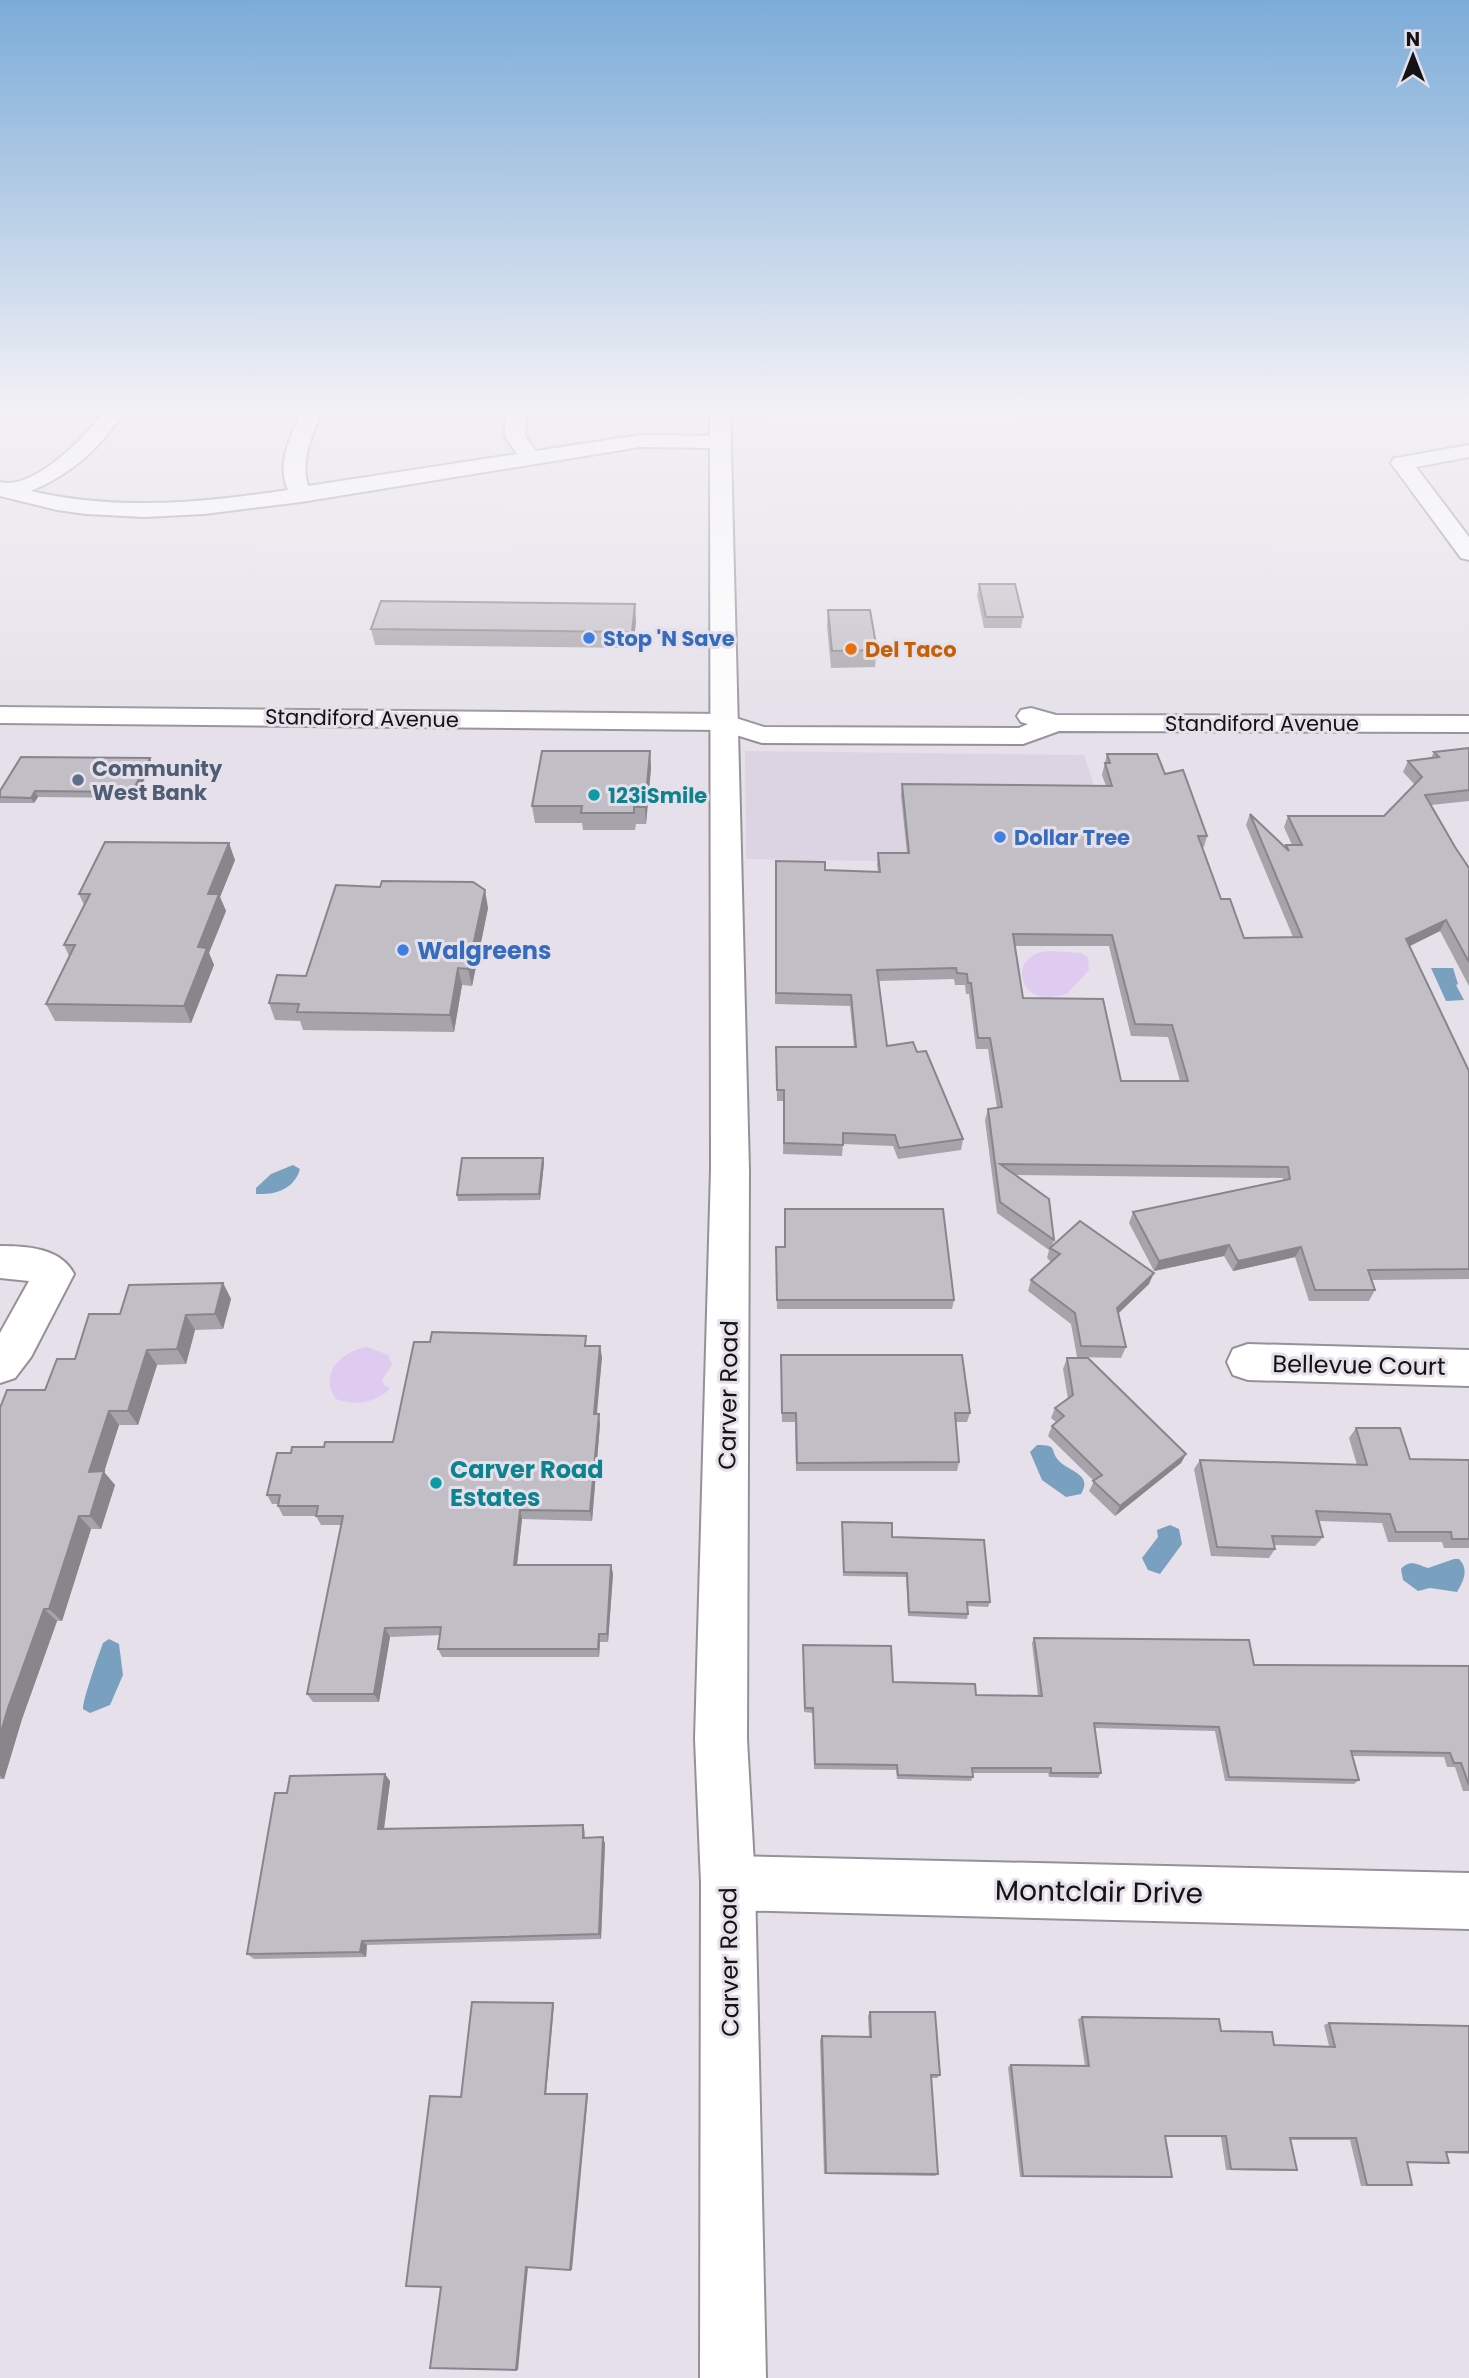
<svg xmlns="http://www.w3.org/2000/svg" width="1469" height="2378" font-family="Poppins,sans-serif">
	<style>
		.built { fill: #ddd4e3 }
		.green { fill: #dfcbf0 }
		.water { fill: #79a1bf }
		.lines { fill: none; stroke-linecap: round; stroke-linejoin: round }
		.minor-casing { stroke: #959198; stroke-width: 4 }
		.tertiary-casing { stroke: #959198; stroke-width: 4 }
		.secondary-casing { stroke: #959198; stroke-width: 4 }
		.minor { fill: #fff; fill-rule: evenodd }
		.tertiary { fill: #fff; fill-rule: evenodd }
		.secondary { fill: #fff; fill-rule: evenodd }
		.wall { fill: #a7a3aa; fill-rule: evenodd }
		.shaded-wall { fill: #88858b }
		.building { fill: #c2bec6; stroke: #88858b; stroke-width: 2; fill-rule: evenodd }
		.shop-dot { fill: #3f7fe0; stroke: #e5e0e9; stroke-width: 2.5 }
		.food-dot { fill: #e8710a; stroke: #e5e0e9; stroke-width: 2.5 }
		.service-dot { fill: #5c6f8a; stroke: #e5e0e9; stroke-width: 2.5 }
		.culture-dot { fill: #0f9aa8; stroke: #e5e0e9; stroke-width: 2.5 }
		.labels { text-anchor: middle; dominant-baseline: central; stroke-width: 6; stroke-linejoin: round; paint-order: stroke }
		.far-shop-label { font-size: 21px; font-weight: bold; fill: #366cbe; stroke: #e5e0e9; text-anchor: start }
		.far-food-label { font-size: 21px; font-weight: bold; fill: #c56008; stroke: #e5e0e9; text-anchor: start }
		.far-street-label { font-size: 21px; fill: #141215; stroke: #e5e0e9 }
		.far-service-label { font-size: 21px; font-weight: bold; fill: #4e5e75; stroke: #e5e0e9; text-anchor: start }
		.far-culture-label { font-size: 21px; font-weight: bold; fill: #0d838f; stroke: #e5e0e9; text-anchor: start }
		.shop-label { font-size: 24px; font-weight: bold; fill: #366cbe; stroke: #e5e0e9; text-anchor: start }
		.street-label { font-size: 24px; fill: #141215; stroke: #e5e0e9 }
		.culture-label { font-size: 24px; font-weight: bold; fill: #0d838f; stroke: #e5e0e9; text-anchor: start }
		.near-street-label { font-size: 28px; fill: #141215; stroke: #e5e0e9 }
	</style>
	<rect width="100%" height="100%" fill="#e5e0e9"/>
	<!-- built -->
	<path class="built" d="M745,751L1084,755L1121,865L746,859Z"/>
	<!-- green -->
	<g class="green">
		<path d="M1051,951L1082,953L1088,958L1089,970L1067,994C1058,996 1047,998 1039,996C1016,990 1013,952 1051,951Z"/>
		<path d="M368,1347L388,1355L392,1365L382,1380L384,1385L390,1388C376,1404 354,1406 336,1399C318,1373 342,1350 368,1347Z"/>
	</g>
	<!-- water -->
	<g class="water">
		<path d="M1431,968H1453L1458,984L1456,985L1464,1000L1446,1001Z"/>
		<path d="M293,1165L300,1169C294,1190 274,1195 256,1194V1188L271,1174Z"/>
		<path d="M1037,1445C1060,1445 1048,1450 1060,1462C1071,1472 1093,1475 1081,1494L1066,1497L1042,1480L1030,1452Z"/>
		<path d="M1170,1525L1179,1529L1182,1544L1160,1574L1148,1570L1142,1558L1158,1537L1157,1530Z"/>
		<path d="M1454,1559H1459C1469,1569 1464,1581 1457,1592L1430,1588L1418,1591L1403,1580L1401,1569C1410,1559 1416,1564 1428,1568Z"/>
		<path d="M109,1639L119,1644L123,1675L110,1705L90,1713L83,1709C82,1701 99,1654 103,1643Z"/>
	</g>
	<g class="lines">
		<!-- minor casing -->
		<g class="minor-casing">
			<g id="minor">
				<path d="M104,411H125C99,449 73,473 31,491C115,511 203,503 288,490C276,463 291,436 302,411H322C312,436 300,460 308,486L517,454L505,436L506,411H526L525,436L536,451L640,435L721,436L728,438L732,442L728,446L721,448L640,447L301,502L204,514L145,517L86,514L57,510L0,496V482C33,491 87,436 104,411Z"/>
				<path d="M1469,445V457L1416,467L1469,537V560L1461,558L1391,463L1394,458L1402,457Z"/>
				<path d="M0,1246C27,1246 61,1248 74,1274L31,1357L15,1378L0,1383V1333L29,1281L0,1278Z"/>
				<path d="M1248,1344L1469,1350V1386L1248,1380L1233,1375L1227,1362L1233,1349Z"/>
				<path d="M728,1856L1469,1873V1929L728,1910L709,1902L701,1883L709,1864Z"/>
			</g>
		</g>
		<!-- tertiary casing -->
		<g class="tertiary-casing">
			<path id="tertiary" d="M710,411H730L749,1170L747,1739L755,1883L766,2378H700L701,1883L695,1739L711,1170Z"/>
		</g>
		<!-- secondary casing -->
		<g class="secondary-casing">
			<path id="secondary" d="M0,707L723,714L764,727L1019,728L1028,724L1021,722L1017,716L1021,710L1031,708L1056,715L1469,716V732L1059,731L1023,744L762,743L720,730L0,723Z"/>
		</g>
		<!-- minor -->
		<use href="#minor" class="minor"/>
		<!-- tertiary -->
		<use href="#tertiary" class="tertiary"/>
		<!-- secondary -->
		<use href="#secondary" class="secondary"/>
	</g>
	<!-- wall -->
	<g class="wall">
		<path d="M979,584L1023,617L1021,628H984L977,595Z"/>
		<path d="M828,610L877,650L875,667L831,668L827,627Z"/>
		<path d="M636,621L633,648L375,645L371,629Z"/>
		<path d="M1469,748V801L1431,805L1455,847L1469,868V986L1440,931L1409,946L1469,1071V1279L1372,1280L1375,1290L1369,1301H1309L1295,1257L1233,1271L1224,1256L1154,1271L1129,1223L1133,1212L1283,1180V1178L1016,1175L1054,1240L1052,1246L1149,1284L1118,1314L1126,1347L1121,1358L1077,1357L1071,1324L1028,1291L1031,1280L1051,1262L1047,1258L1049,1250L997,1213L985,1120L988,1109L997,1108L988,1049H976L969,994H966L965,985H955L954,979L878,981L887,1046L917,1052L963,1139L961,1150L898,1159L893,1146L843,1144L842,1156L783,1154L784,1101H777L776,1047H854L850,1006L775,1004L776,861L825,870L878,872L877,865L878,853H907L901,796L902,784L1106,786L1102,775L1107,754L1165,774L1207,836L1204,847H1202L1221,899L1244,938L1293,937L1246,825L1250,814L1285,847L1286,845H1292L1284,827L1288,816H1384L1415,785L1403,772L1408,761L1431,758L1434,752ZM1015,946H1109L1131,1036L1168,1037L1180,1081H1121L1023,998Z"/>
		<path d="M650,751L651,768L646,824H636L635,830H583L582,823H535L532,806Z"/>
		<path d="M150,758L152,764L135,798L38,797L34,803H0V791Z"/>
		<path d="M235,860L220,897L226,911L209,953L214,965L191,1023L55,1021L46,1004L69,956L64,945L84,905L79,894Z"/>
		<path d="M488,908L472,986L462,985L454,1032L303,1030L300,1021L275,1020L269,1003Z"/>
		<path d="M543,1158L544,1163L540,1200L458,1201L457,1195Z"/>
		<path d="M785,1209L954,1300L952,1309H777L776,1247H784Z"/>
		<path d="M223,1283L231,1299L223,1329L195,1330L186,1364L157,1365L138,1425H119L104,1472L115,1485L101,1529H91L62,1621H57L22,1719L4,1779H0V1408L45,1390L75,1359L120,1314Z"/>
		<path d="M430,1342L588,1346L602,1357L596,1414L600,1424L592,1521L522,1519L517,1565H611L613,1574L608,1642H600L599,1657H442L438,1649L440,1635L390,1637L379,1702H313L307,1694L341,1525H321L316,1516H283L278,1506V1504H272L267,1495L291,1453L324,1447L393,1442Z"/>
		<path d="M781,1355L970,1413L967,1422H956L959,1462L957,1471H796L795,1422H782Z"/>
		<path d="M1067,1358L1186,1454L1181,1463L1115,1516L1089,1491L1094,1481L1048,1436L1052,1426L1056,1422L1051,1418L1055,1408L1068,1399L1063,1369Z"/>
		<path d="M1356,1428L1410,1459L1469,1460V1548H1444L1442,1542H1388L1382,1523L1319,1521L1323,1537L1315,1546L1274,1545L1275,1549L1269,1558L1211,1556L1194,1469L1200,1460L1357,1465L1349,1438Z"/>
		<path d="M842,1522L892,1537L990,1602L988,1607L967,1606L968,1614L967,1619L908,1616L906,1577L843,1576Z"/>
		<path d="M1034,1638L1254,1665L1469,1666V1791H1463L1455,1767H1447L1444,1757L1352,1756L1359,1780L1354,1784L1225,1781L1215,1731L1095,1728L1101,1773L1098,1778L1049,1777L1048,1773H973V1777L971,1781L897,1779L896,1770L814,1769L813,1713L804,1712L803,1645L893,1682L976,1695L1038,1696L1032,1643Z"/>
		<path d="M390,1781L384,1829L583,1825L585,1832V1838L603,1837L605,1844L601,1939L367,1945L366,1957L254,1959L247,1954L287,1793Z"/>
		<path d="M870,2012L940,2075L937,2078H931L938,2174L935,2176L824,2174L820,2040L822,2036L869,2037L868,2016Z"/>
		<path d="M1082,2017L1221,2031L1274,2045L1329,2046L1324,2025L1329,2023L1469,2026V2154L1447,2153L1449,2163L1442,2164L1407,2163L1412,2185L1361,2186L1350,2140H1290L1297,2170L1291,2171L1226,2170L1221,2137H1165L1172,2177L1167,2178L1020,2177L1008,2067L1011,2065L1085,2066L1078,2019Z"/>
	</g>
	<!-- shaded-wall -->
	<g class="shaded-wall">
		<path d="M635,604L636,621L633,648L632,632Z"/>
		<path d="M650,751L651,768L646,824L645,807Z"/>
		<path d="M150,758L152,764L135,798L132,792Z"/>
		<path d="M35,791L38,797L34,803L31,798Z"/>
		<path d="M229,843L235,860L220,897L226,911L209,953L214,965L191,1023L184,1006L198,947L208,894Z"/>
		<path d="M485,890L488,908L472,986L468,969Z"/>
		<path d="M1446,920L1440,931L1400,951L1406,939Z"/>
		<path d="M458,968L462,985L454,1032L450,1015Z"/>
		<path d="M543,1158L544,1163L540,1200L539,1194Z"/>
		<path d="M1229,1245L1224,1256L1154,1271L1159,1261Z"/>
		<path d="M1301,1247L1295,1257L1233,1271L1238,1261Z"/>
		<path d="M1154,1273L1149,1284L1112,1319L1117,1308Z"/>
		<path d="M223,1283L231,1299L223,1329L215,1314Z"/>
		<path d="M186,1315L195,1330L186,1364L177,1349Z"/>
		<path d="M600,1346L602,1357L596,1424L594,1414Z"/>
		<path d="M147,1350L157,1365L138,1425L128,1411Z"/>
		<path d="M109,1411L119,1425L104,1472L115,1485L101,1529L90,1516L89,1472Z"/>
		<path d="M599,1414L600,1424L592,1521L590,1511Z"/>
		<path d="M1186,1454L1181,1463L1115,1516L1120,1506Z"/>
		<path d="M520,1510L522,1519L516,1574L514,1565Z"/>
		<path d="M79,1516L91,1529L62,1621L49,1609Z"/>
		<path d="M611,1565L613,1574L608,1642L607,1634Z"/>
		<path d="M44,1609L57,1621L22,1719L4,1779L0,1776V1735L8,1708Z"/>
		<path d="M385,1628L390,1637L379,1702L374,1694Z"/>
		<path d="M599,1634L600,1642L599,1657L598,1649Z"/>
		<path d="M385,1774L390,1781L383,1836L378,1829Z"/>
		<path d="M603,1837L605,1844L601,1939L599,1934Z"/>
		<path d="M362,1941L367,1945L366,1957L360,1952Z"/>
		<path d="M553,2003L554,2005L546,2095L545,2094Z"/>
		<path d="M587,2094L588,2095L572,2270H570Z"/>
		<path d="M526,2267H528L518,2370H516Z"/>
	</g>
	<!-- building -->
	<g class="building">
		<path d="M979,584H1015L1023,617H986Z"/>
		<path d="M381,601L635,604L632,632L371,629Z"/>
		<path d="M828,610H870L877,650L832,651Z"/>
		<path d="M1469,748V790L1425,795L1455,847L1469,868V962L1446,920L1406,939L1469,1071V1269L1368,1270L1375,1290H1315L1301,1247L1238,1261L1229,1245L1159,1261L1133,1212L1290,1179L1288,1167L1000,1164L1049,1199L1054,1240L1000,1202L988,1109L1002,1107L990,1038H978L971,983H968L967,974L957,973L956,968L877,970L887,1046L913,1042L917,1052L926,1051L963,1139L899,1148L895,1135L843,1133V1145L784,1143V1090H777L776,1047H856L851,995L776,993V861L825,862V870L880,872L878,853H909L902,784L1112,786L1105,763H1110L1107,754H1157L1165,774L1183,770L1207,836H1198L1221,899H1230L1244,938L1302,937L1250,814L1289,851L1286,845H1302L1288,816H1384L1422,777L1408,761L1439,757L1434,752ZM1013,934L1112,935L1135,1024L1172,1025L1188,1081H1121L1103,999L1023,998Z"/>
		<path d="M542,751H650L645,807H634V813H581L582,806H532Z"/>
		<path d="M21,757L150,758L132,792L35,791L31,798L0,797V791Z"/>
		<path d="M105,842L229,843L208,894H219L198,947L207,948L184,1006L46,1004L75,945H64L90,894H79Z"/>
		<path d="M382,881L473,882L485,890L468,969L458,968L450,1015L297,1012L299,1004L269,1003L277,975L306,976L336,885L380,887Z"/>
		<path d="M462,1158H543L539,1194L457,1195Z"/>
		<path d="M785,1209H943L954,1300H777L776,1247H785Z"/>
		<path d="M1080,1221L1154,1273L1117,1308L1126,1347L1081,1346L1075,1313L1031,1280L1060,1254L1050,1248Z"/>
		<path d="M223,1283L215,1314L186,1315L177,1349L147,1350L128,1411H109L89,1472L104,1471L90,1516H79L49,1609H44L8,1708L0,1735V1408L7,1390H45L57,1359H75L89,1314H120L129,1285Z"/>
		<path d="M432,1332L586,1336L585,1346H600L594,1414H599L590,1511L520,1510L514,1565H611L607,1634H599L598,1649H438L441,1627L385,1628L374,1694H307L343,1516H316L318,1506H278L280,1495H267L277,1453H291L292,1447H324L325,1442H393L414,1342H430Z"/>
		<path d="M781,1355H962L970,1413H955L959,1462L797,1463L796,1413H782Z"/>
		<path d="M1067,1358H1088L1186,1454L1120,1506L1093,1481L1102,1475L1052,1426L1064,1416L1055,1408L1073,1395Z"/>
		<path d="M1356,1428H1400L1410,1459L1469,1460V1539H1452L1451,1532H1396L1390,1514L1316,1511L1323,1537L1272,1536L1275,1549L1217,1547L1200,1460L1367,1465Z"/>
		<path d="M842,1522L892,1523V1537L984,1540L990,1602H967L968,1614L909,1612L907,1573L844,1572Z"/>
		<path d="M1034,1638L1249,1640L1254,1665L1469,1666V1785L1461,1763H1454L1450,1753L1351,1751L1359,1780L1229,1777L1219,1727L1094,1723L1101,1773H1051V1768H972L973,1777L898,1775L897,1765L815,1764L813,1708H805L803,1645L891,1646L893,1682L975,1684L976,1695L1042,1696Z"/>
		<path d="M385,1774L378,1829L583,1825V1838L603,1837L599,1934L362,1941L360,1952L247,1954L275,1793H287L290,1776Z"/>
		<path d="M472,2002L553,2003L545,2094H587L570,2270L526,2267L516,2370L430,2368L441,2287L406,2286L430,2096L461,2097Z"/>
		<path d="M870,2012H935L940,2075H931L938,2174L826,2173L822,2036L871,2037Z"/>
		<path d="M1082,2017L1219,2019L1221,2031L1272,2032L1274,2045L1335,2047L1329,2023L1469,2026V2152H1446L1449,2163L1407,2162L1412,2185H1367L1356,2138H1290L1297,2170L1231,2169L1226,2136H1165L1172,2177L1023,2176L1011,2065L1089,2066Z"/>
	</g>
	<!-- sky -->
	<linearGradient id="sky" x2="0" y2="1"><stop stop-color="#7bacd8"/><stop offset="0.55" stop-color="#f3f1f5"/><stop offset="1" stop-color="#f3f1f5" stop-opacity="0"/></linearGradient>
	<rect width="1469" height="744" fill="url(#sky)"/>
	<!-- markers -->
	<g class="shop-dot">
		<circle cx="589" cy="638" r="7"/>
		<circle cx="1000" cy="837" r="7"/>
		<circle cx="403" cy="950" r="7"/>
	</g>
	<circle class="food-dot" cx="851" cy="649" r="7"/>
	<circle class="service-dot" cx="78" cy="780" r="7"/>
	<g class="culture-dot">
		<circle cx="594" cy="795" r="7"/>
		<circle cx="436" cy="1483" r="7"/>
	</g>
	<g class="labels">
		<!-- far-shop labels -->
		<g class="far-shop-label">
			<text x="603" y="638">Stop 'N Save</text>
			<text x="1014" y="837">Dollar Tree</text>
		</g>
		<!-- far-food labels -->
		<g class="far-food-label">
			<text x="865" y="649">Del Taco</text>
		</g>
		<!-- far-street labels -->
		<g class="far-street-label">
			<text transform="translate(362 718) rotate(1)">Standiford Avenue</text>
			<text x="1262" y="723">Standiford Avenue</text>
		</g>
		<!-- far-service labels -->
		<g class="far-service-label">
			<text x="92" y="768">Community<tspan x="92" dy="24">West Bank</tspan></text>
		</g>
		<!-- far-culture labels -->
		<g class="far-culture-label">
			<text x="608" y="795">123iSmile</text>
		</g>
		<!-- shop labels -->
		<g class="shop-label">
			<text x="417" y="950">Walgreens</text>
		</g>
		<!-- street labels -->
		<g class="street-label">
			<text transform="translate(1359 1365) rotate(1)">Bellevue Court</text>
			<text transform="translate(728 1395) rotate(-89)">Carver Road</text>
			<text transform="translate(729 1962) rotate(-91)">Carver Road</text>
		</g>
		<!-- culture labels -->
		<g class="culture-label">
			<text x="450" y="1469">Carver Road<tspan x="450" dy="28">Estates</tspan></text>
		</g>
		<!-- near-street labels -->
		<g class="near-street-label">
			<text transform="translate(1099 1892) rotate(1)">Montclair Drive</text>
		</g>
	</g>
	<!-- north arrow -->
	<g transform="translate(1413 56)" stroke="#e5e0e9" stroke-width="5" paint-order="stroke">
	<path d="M0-5L12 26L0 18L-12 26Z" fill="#141215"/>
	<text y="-10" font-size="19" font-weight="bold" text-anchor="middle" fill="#141215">N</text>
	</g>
</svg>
